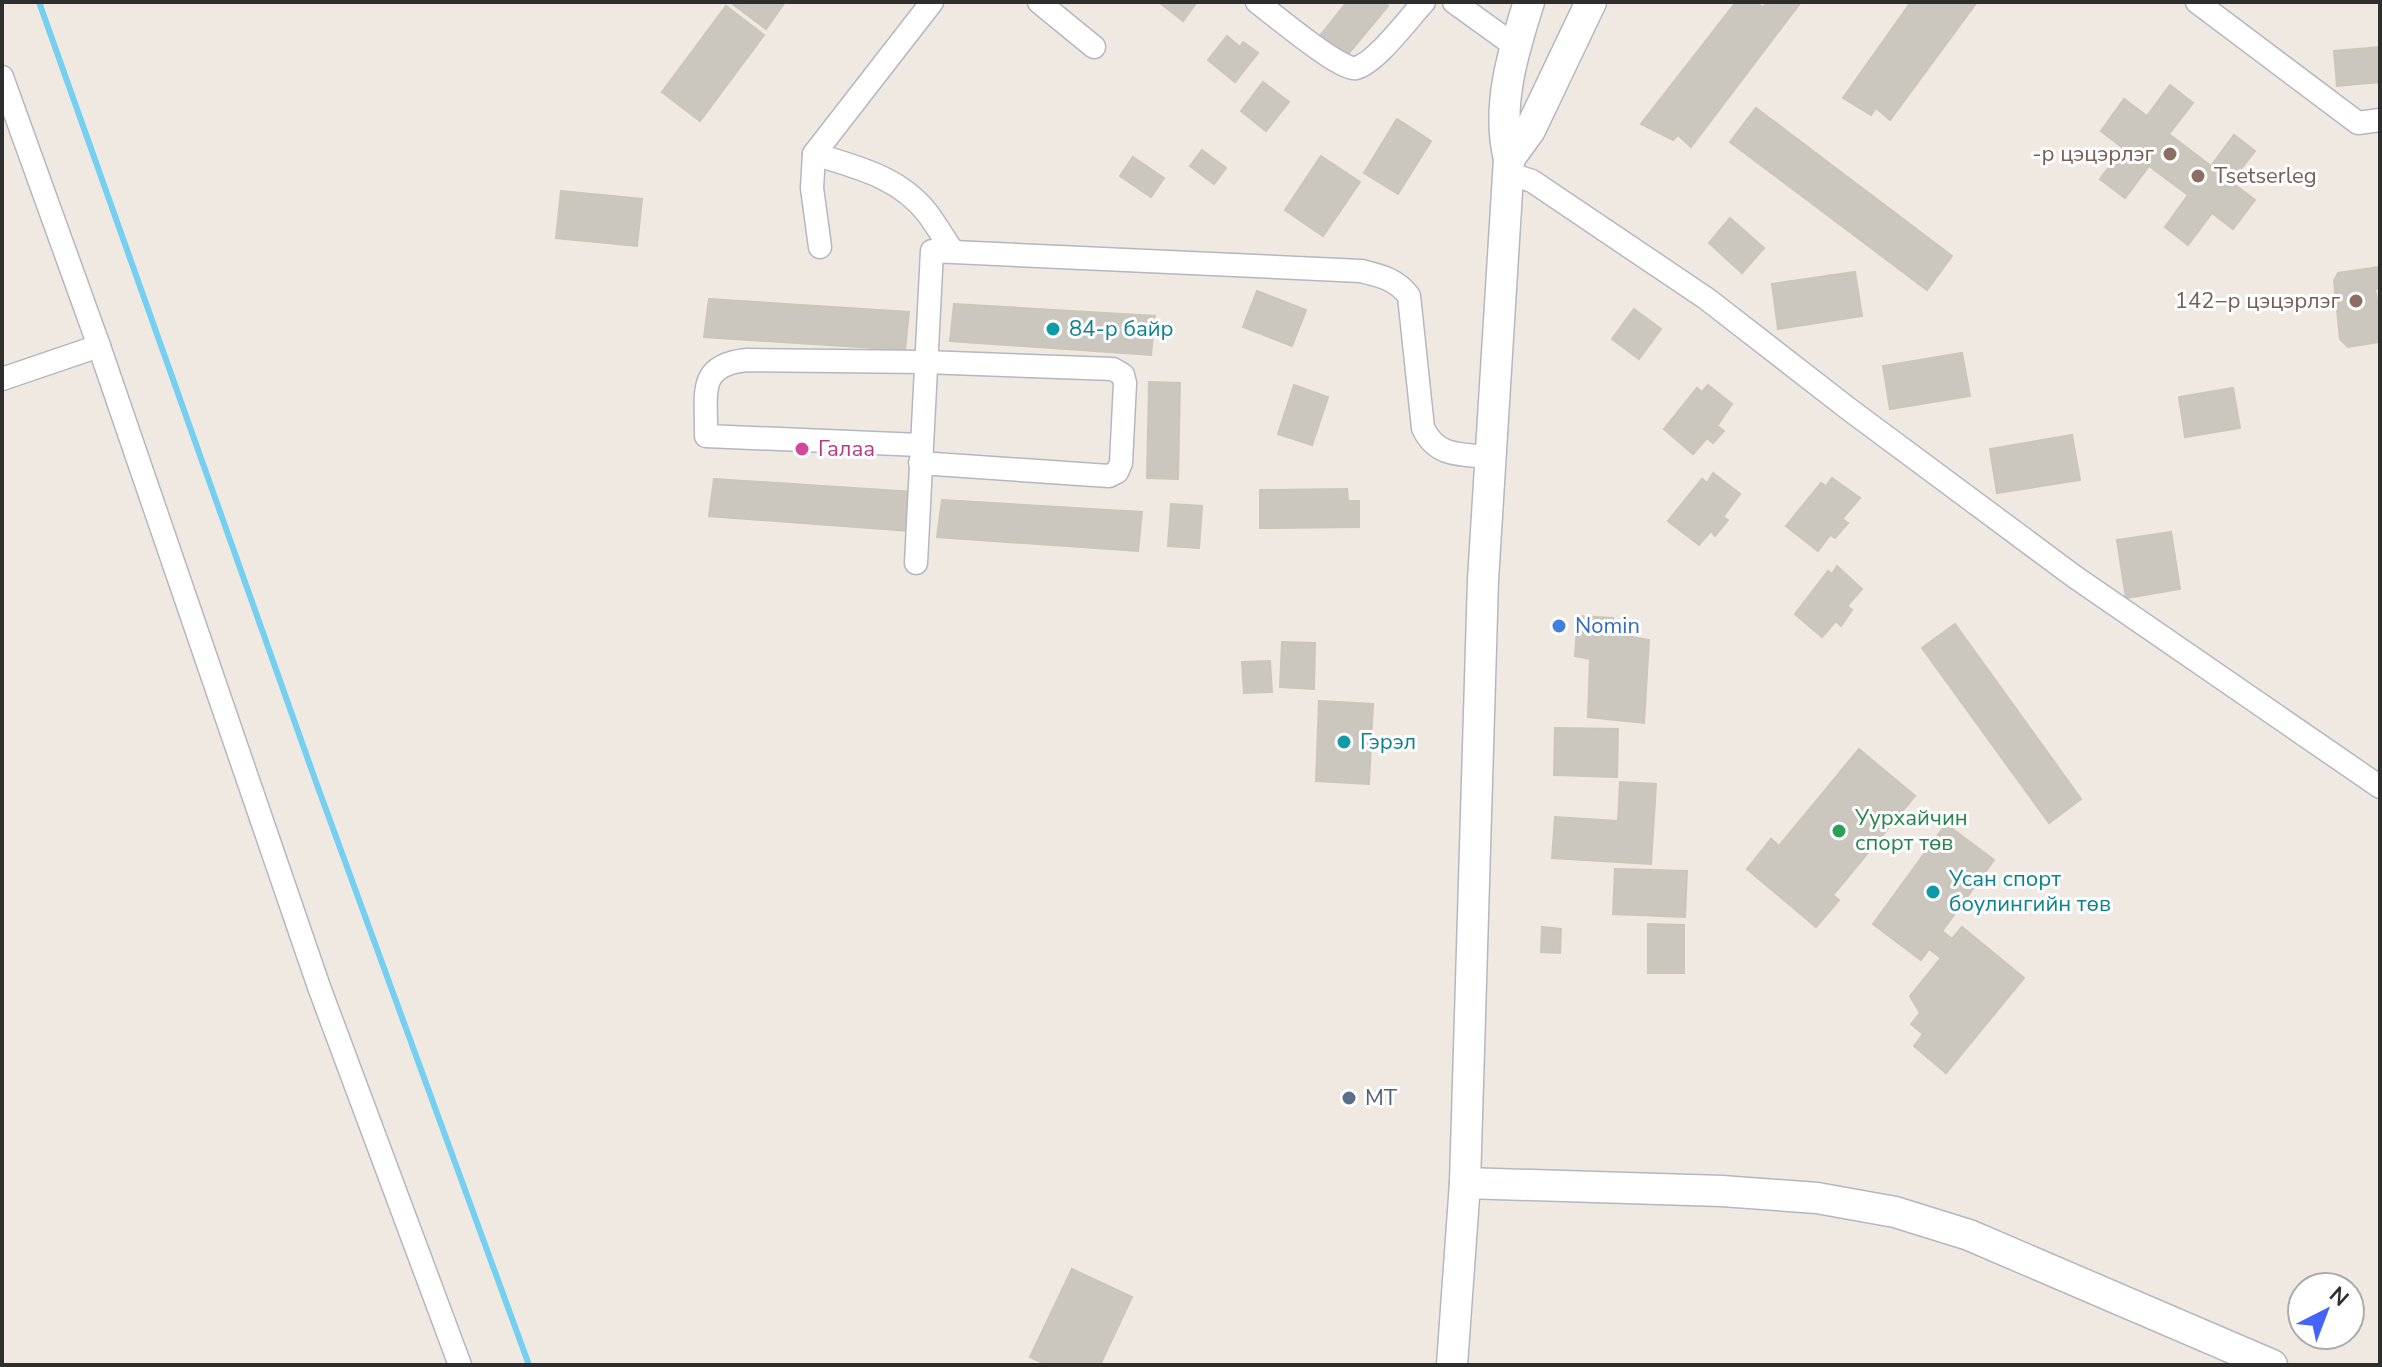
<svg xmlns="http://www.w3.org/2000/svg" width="2382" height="1367" font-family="'Nunito Sans',sans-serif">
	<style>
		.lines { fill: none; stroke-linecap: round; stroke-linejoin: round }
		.stream { stroke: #75cff0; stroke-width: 6 }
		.building { fill: #cbc7bf; stroke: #cbc5ba; stroke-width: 2 }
		.minor-casing { stroke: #b4b7c1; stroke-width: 25 }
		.secondary-casing { stroke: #b4b7c1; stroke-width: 33 }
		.minor { stroke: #fff; stroke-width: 22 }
		.secondary { stroke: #fff; stroke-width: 30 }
		.education-dot { fill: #8d6e63; stroke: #fff; stroke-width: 3 }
		.culture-dot { fill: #0f9aa8; stroke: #fff; stroke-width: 3 }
		.hotel-dot { fill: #d1479c; stroke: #fff; stroke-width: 3 }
		.shop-dot { fill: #3f7fe0; stroke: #fff; stroke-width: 3 }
		.leisure-dot { fill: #2e9e5b; stroke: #fff; stroke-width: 3 }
		.service-dot { fill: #5c6f8a; stroke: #fff; stroke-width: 3 }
		.labels { text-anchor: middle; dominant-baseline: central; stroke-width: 6; stroke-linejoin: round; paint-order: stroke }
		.education-label { font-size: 22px; fill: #785e54; stroke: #fff; text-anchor: end }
		.culture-label { font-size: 22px; fill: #0d838f; stroke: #fff; text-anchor: start }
		.hotel-label { font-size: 22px; fill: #b23c85; stroke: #fff; text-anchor: start }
		.shop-label { font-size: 22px; fill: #366cbe; stroke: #fff; text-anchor: start }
		.leisure-label { font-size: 22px; fill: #27864d; stroke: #fff; text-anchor: start }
		.service-label { font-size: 22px; fill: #4e5e75; stroke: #fff; text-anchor: start }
	</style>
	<rect width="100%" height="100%" fill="#efe9e1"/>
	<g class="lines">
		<!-- stream -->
		<path class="stream" d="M39,2L316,782L529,1365"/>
	</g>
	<!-- building -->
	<g class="building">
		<path d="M730,2H785L766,29Z"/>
		<path d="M1159,2H1197L1183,21Z"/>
		<path d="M1347,2H1384L1388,6L1344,59L1318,38Z"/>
		<path d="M1736,2H1755L1763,7L1767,2H1801L1691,147L1678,135L1673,140L1641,124Z"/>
		<path d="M1911,2H1977L1890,120L1876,108L1871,115L1843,98Z"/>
		<path d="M726,6L764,35L700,121L662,92Z"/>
		<path d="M1227,36L1240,47L1243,42L1258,53L1235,82L1208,60Z"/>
		<path d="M2380,47V82L2337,86L2334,51Z"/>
		<path d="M1263,82L1289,102L1266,131L1241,111Z"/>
		<path d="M2170,85L2193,103L2169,134L2211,166L2234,135L2255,151L2231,182L2255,200L2233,229L2212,213L2188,245L2165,227L2188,195L2149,166L2125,198L2100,179L2123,148L2101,131L2124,99L2147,116Z"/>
		<path d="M1756,108L1952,256L1927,290L1730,142Z"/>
		<path d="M1397,119L1431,141L1398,194L1364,173Z"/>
		<path d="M1202,150L1226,168L1214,184L1190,166Z"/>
		<path d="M1321,156L1360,182L1323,236L1285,210Z"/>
		<path d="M1133,157L1164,178L1151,197L1120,176Z"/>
		<path d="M561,191L642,199L637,246L556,238Z"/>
		<path d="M1730,218L1764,248L1742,273L1709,243Z"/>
		<path d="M2380,267V288L2375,289L2380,314V345L2379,342L2348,347L2340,339L2334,281L2338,273Z"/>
		<path d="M1855,272L1862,316L1778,329L1772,284Z"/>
		<path d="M1257,291L1306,310L1292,346L1243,327Z"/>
		<path d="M709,299L909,312L905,350L704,337Z"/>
		<path d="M954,304L1155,316L1151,355L950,341Z"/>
		<path d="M1634,309L1661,329L1639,359L1612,339Z"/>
		<path d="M1962,353L1970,396L1890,409L1883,366Z"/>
		<path d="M1149,382L1180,383L1178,479L1147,478Z"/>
		<path d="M1294,385L1328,397L1312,445L1278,434Z"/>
		<path d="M1708,385L1732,404L1717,426L1724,431L1713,443L1707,438L1693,454L1664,429L1697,388L1702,392Z"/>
		<path d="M2233,388L2240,428L2185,437L2179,397Z"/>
		<path d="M2072,435L2080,480L1997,493L1990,449Z"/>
		<path d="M1713,473L1740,494L1723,517L1728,520L1715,536L1711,531L1699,545L1668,521L1702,479L1707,483Z"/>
		<path d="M1832,478L1860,498L1842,519L1848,523L1835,538L1830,535L1818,551L1786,526L1821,483L1826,486Z"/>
		<path d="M714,479L914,492L909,531L709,516Z"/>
		<path d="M1347,489L1348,501H1359V527L1260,528V490Z"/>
		<path d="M942,500L1142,512L1138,551L937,537Z"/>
		<path d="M1171,504L1202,506L1199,548L1168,546Z"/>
		<path d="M2171,532L2180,589L2126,598L2117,540Z"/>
		<path d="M1837,566L1862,589L1847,606L1852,610L1841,626L1836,621L1822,637L1795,614L1828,571L1832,574Z"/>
		<path d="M1578,616L1613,618L1615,634L1649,640L1644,723L1588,717L1590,659L1575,656Z"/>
		<path d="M1955,624L2081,799L2049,823L1922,648Z"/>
		<path d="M1282,642L1315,643L1314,689L1280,687Z"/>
		<path d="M1270,661L1272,692L1244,693L1242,662Z"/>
		<path d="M1319,701L1373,704L1369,784L1316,781Z"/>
		<path d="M1555,728L1618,729L1617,777L1554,775Z"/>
		<path d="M1859,749L1915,796L1833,895L1839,900L1816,927L1747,869L1771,839L1779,846Z"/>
		<path d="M1620,782L1656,784L1651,864L1552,858L1555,817L1618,821Z"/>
		<path d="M1946,824L1994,860L1921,960L1873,924Z"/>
		<path d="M1615,869L1687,871L1685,917L1613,914Z"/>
		<path d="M1648,924L1684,925V973H1648Z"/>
		<path d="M1542,927L1561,929L1560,953L1541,952Z"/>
		<path d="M1962,927L2024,978L1946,1073L1914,1046L1923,1034L1911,1024L1920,1013L1910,996L1941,958L1928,948L1942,931L1952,939Z"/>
		<path d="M1072,1269L1132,1297L1100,1365H1047L1030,1357Z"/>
	</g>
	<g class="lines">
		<!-- minor casing -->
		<g class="minor-casing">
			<g id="minor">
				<path d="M1039,2L1094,47"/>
				<path d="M1257,2C1273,14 1342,72 1356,68C1377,62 1408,19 1424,2"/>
				<path d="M1454,2L1515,46"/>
				<path d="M2197,2L2358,123L2380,120"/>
				<path d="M2,77L99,346L319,987L460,1365"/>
				<path d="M814,154C856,167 900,177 928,214C936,225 944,238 952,250"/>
				<path d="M1508,173L1532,181L1707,299L1850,410L2075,577L2380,787"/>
				<path d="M820,247L812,188L814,154L932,2"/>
				<path d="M2,379L99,346"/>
				<path d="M920,463L1109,476L1117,472L1121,463L1125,383L1123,375L1113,369L925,362L747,360C696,365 707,394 706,436L920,445"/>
				<path d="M916,563L932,251L1361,271C1381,276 1396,279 1409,296L1423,428C1437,458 1462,454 1491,457"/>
			</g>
		</g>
		<!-- secondary casing -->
		<g class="secondary-casing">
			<g id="secondary">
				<path d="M1509,159L1530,130L1591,2"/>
				<path d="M1465,1183L1722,1191L1817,1198L1895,1212L1969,1235L2272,1365"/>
				<path d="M1452,1365L1465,1183L1483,580L1509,159C1496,107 1513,52 1529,2"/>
			</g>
		</g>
		<!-- minor -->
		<use href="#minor" class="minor"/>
		<!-- secondary -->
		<use href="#secondary" class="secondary"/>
	</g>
	<!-- markers -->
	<g class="education-dot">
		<circle cx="2170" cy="154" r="8"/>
		<circle cx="2198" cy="176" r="8"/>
		<circle cx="2356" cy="301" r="8"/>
	</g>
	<g class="culture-dot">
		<circle cx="1053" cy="329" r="8"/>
		<circle cx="1344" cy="742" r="8"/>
		<circle cx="1933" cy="892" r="8"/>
	</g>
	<circle class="hotel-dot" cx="802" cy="449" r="8"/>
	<circle class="shop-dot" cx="1559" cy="626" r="8"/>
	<circle class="leisure-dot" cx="1839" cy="831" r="8"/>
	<circle class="service-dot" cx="1349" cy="1098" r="8"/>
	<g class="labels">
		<!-- education labels -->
		<g class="education-label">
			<text x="2154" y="154">-р цэцэрлэг</text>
			<text x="2214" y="176" text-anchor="start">Tsetserleg</text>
			<text x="2340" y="301">142−р цэцэрлэг</text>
		</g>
		<!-- culture labels -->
		<g class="culture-label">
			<text x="1069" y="329">84-р байр</text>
			<text x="1360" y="742">Гэрэл</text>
			<text x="1949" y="879">Усан спорт<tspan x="1949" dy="25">боулингийн төв</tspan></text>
		</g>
		<!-- hotel labels -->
		<g class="hotel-label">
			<text x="818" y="449">Галаа</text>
		</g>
		<!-- shop labels -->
		<g class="shop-label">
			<text x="1575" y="626">Nomin</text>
		</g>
		<!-- leisure labels -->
		<g class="leisure-label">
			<text x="1855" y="818">Уурхайчин<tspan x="1855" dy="25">спорт төв</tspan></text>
		</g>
		<!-- service labels -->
		<g class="service-label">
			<text x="1365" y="1098">МТ</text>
		</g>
	</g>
	<!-- border -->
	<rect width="2382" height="1367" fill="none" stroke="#2e2e2e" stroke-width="8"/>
	<!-- north arrow -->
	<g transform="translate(2326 1311) rotate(42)"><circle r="38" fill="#ffffff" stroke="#ababab" stroke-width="2"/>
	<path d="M0-6L14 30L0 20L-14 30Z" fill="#4264fb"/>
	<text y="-12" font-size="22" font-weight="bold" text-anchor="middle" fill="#2e2e2e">N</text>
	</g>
</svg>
